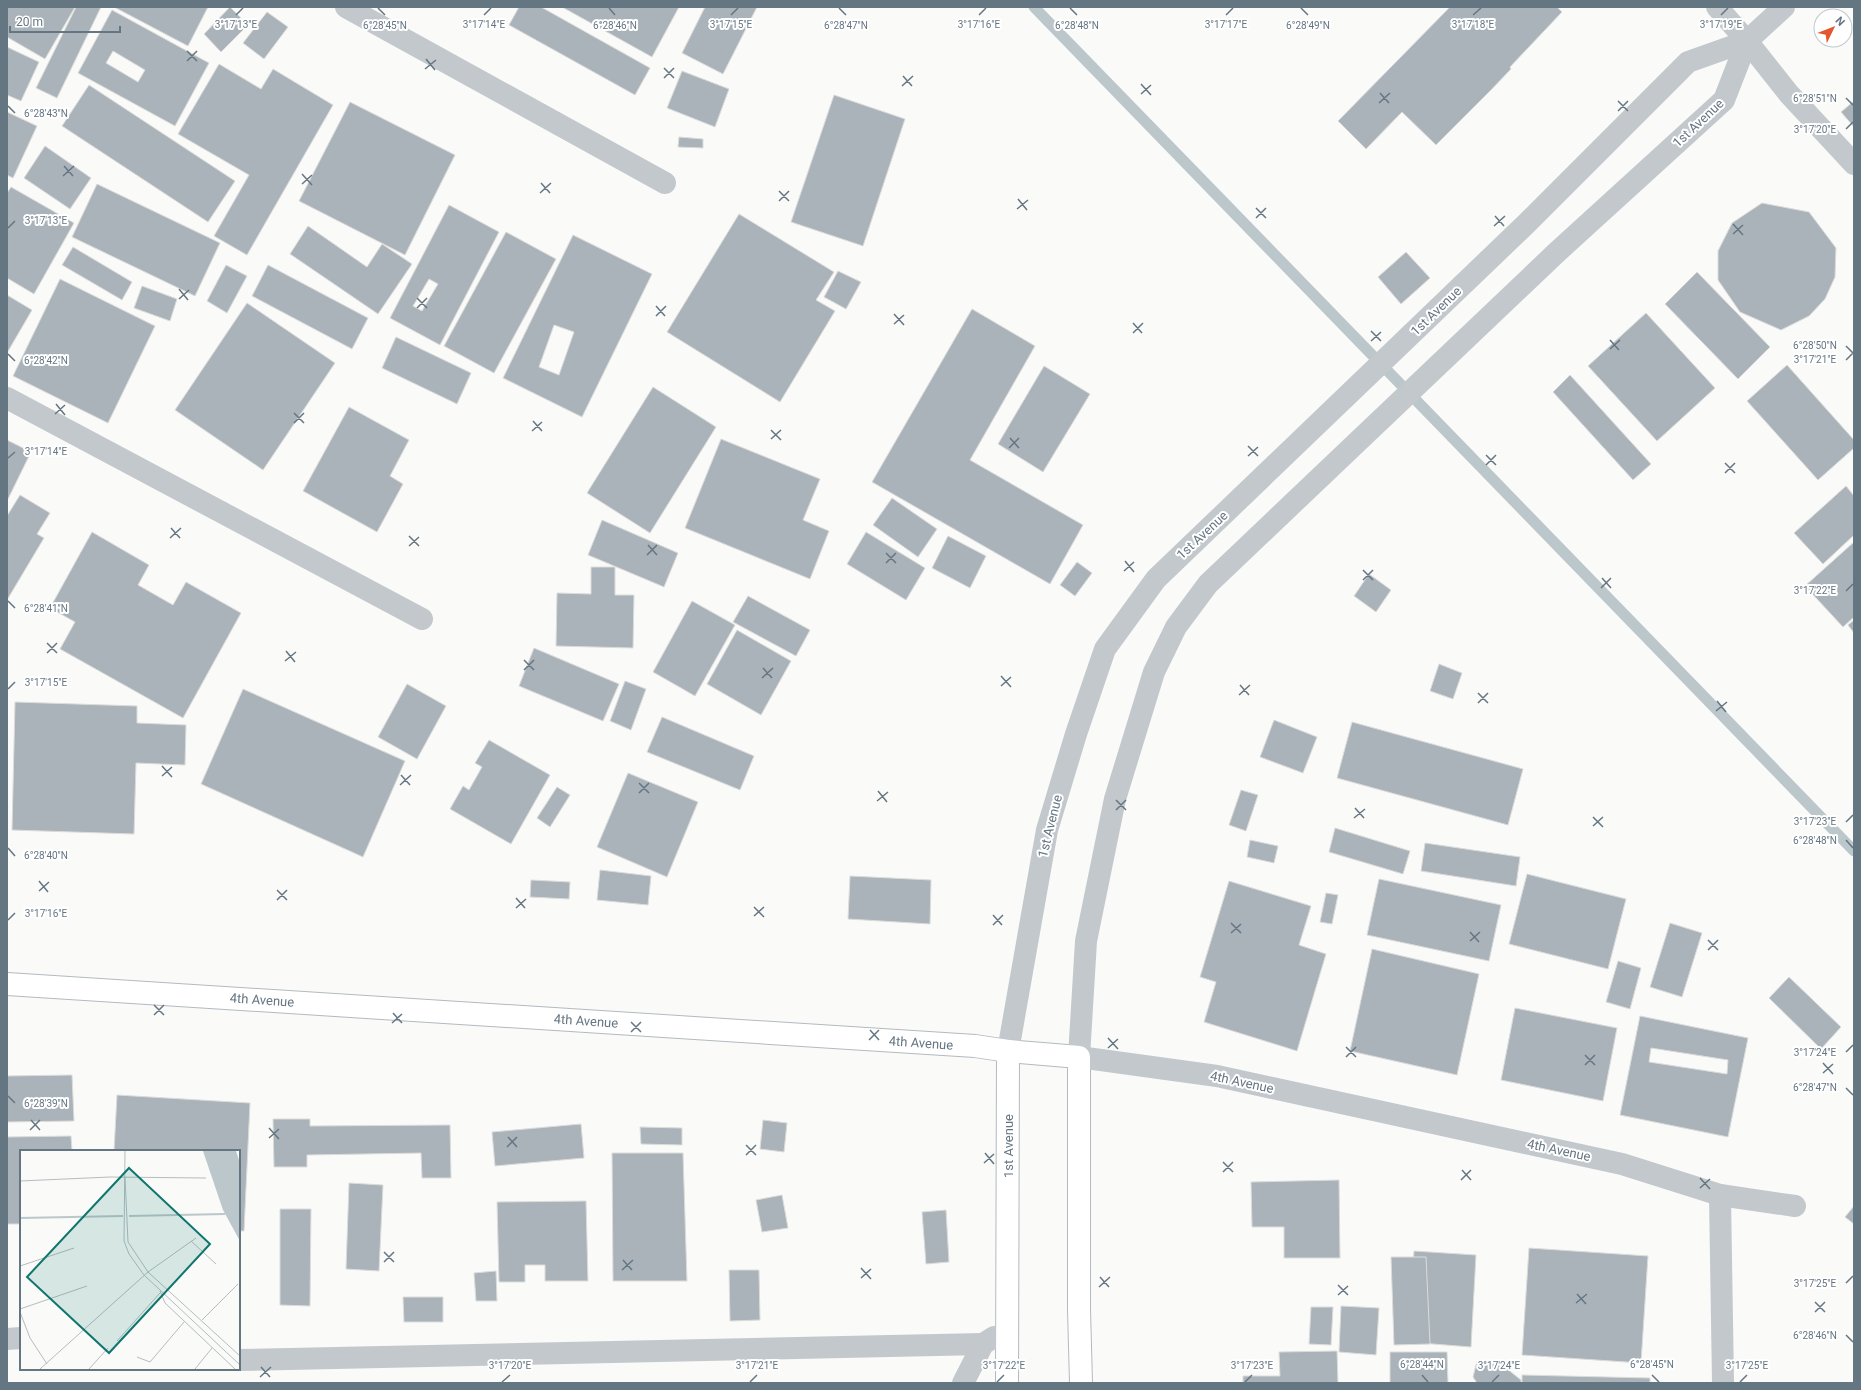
<svg xmlns="http://www.w3.org/2000/svg" width="1861" height="1390" font-family="Roboto,sans-serif">
	<style>
		.lines { fill: none; stroke-linecap: round; stroke-linejoin: round }
		.stream { stroke: #bbc7cb; stroke-width: 11 }
		.building { fill: #aab3b9; stroke: #dcdcda; fill-rule: evenodd }
		.secondary-casing { stroke: #b3babf; stroke-width: 24 }
		.street { stroke: #c3c8cc; stroke-width: 22 }
		.secondary { stroke: #fff; stroke-width: 22 }
		.ticks { fill: none; stroke: #657683; stroke-width: 1.5 }
		.labels { text-anchor: middle; dominant-baseline: central; stroke-width: 4; stroke-linejoin: round; paint-order: stroke }
		.street-label { font-size: 13px; fill: #657683; stroke: #fff }
		.inset-river { fill: none; stroke: #bbc7cb; stroke-width: 2 }
		.inset-road { fill: none; stroke: #b5bdc2; stroke-width: 1 }
		.view { fill: #0f766e; fill-opacity: 0.15; stroke: #0f766e; stroke-width: 2 }
		.inset-edge { fill: none; stroke: #657683; stroke-width: 2 }
		.ticks-label { font-size: 10px; text-anchor: middle; fill: #657683; stroke: #fff; stroke-width: 4; stroke-linejoin: round; paint-order: stroke }
	</style>
	<rect width="100%" height="100%" fill="#fafaf8"/>
	<g class="lines">
		<!-- stream -->
		<path class="stream" d="M1034,7L1854,851"/>
	</g>
	<!-- building -->
	<g class="building">
		<path d="M7,7H75L45,59L7,37Z"/>
		<path d="M76,7H101L57,98L36,88Z"/>
		<path d="M114,7H208L188,46Z"/>
		<path d="M230,7L248,25L221,52L204,34Z"/>
		<path d="M519,7H541L650,68L635,95L509,25Z"/>
		<path d="M562,7H679L652,57Z"/>
		<path d="M705,7H757L723,74L682,53Z"/>
		<path d="M1450,7H1557L1562,12L1510,67L1511,69L1490,91L1436,145L1402,112L1366,149L1338,121Z"/>
		<path d="M112,10L209,63L175,126L78,73ZM113,51L145,70L138,82L106,63Z"/>
		<path d="M267,12L288,27L264,59L243,43Z"/>
		<path d="M7,47L39,62L21,101L7,95Z"/>
		<path d="M219,64L261,89L273,69L333,105L247,255L214,236L249,175L178,134Z"/>
		<path d="M682,71L729,89L715,127L667,108Z"/>
		<path d="M89,85L235,181L208,222L62,126Z"/>
		<path d="M834,95L905,119L863,246L791,222Z"/>
		<path d="M1854,101V127L1841,112Z"/>
		<path d="M350,102L455,155L405,255L299,201Z"/>
		<path d="M7,112L37,126L13,178L7,175Z"/>
		<path d="M679,137L703,139V148L678,147Z"/>
		<path d="M45,146L91,178L70,209L24,178Z"/>
		<path d="M97,184L220,243L195,296L72,237Z"/>
		<path d="M11,187L74,223L34,294L7,278V193Z"/>
		<path d="M1762,203L1809,212L1836,248L1835,277L1825,299L1809,316L1781,330L1740,312L1718,280V251L1732,223Z"/>
		<path d="M449,205L499,232L440,345L390,318ZM429,279L438,284L422,311L413,306Z"/>
		<path d="M739,214L834,272L816,300L835,311L780,402L667,332Z"/>
		<path d="M308,226L367,267L382,244L412,264L378,314L290,254Z"/>
		<path d="M506,232L556,259L494,373L444,346Z"/>
		<path d="M573,235L652,274L582,417L503,378ZM554,325L574,332L559,375L539,367Z"/>
		<path d="M73,247L132,282L122,300L62,265Z"/>
		<path d="M1406,252L1430,278L1401,304L1378,277Z"/>
		<path d="M226,265L247,276L227,313L207,301Z"/>
		<path d="M268,265L368,318L352,349L252,296Z"/>
		<path d="M838,271L861,282L846,309L824,297Z"/>
		<path d="M1697,272L1770,347L1738,379L1665,304Z"/>
		<path d="M60,279L155,326L108,423L13,376Z"/>
		<path d="M142,286L177,299L170,321L134,308Z"/>
		<path d="M7,295L32,310L7,353Z"/>
		<path d="M247,303L335,363L263,470L175,410Z"/>
		<path d="M972,309L1035,346L970,460L1083,525L1050,584L872,482Z"/>
		<path d="M1646,313L1715,388L1657,441L1588,366Z"/>
		<path d="M396,337L471,373L457,404L382,368Z"/>
		<path d="M1787,365L1854,440V448L1818,480L1747,401Z"/>
		<path d="M1044,366L1090,394L1043,472L998,444Z"/>
		<path d="M1570,375L1651,464L1633,480L1553,392Z"/>
		<path d="M653,387L716,427L650,533L587,493Z"/>
		<path d="M349,407L409,440L390,476L403,484L377,532L303,491Z"/>
		<path d="M721,439L820,479L803,520L829,531L810,579L685,528Z"/>
		<path d="M7,440L31,452L8,499L7,498Z"/>
		<path d="M1846,486L1854,496V535L1823,564L1794,533Z"/>
		<path d="M20,495L50,513L37,534L44,538L7,600V516Z"/>
		<path d="M892,498L937,529L918,557L873,525Z"/>
		<path d="M602,520L678,553L664,587L588,555Z"/>
		<path d="M92,532L149,565L138,585L173,605L186,582L241,613L183,718L60,649L75,622L50,608Z"/>
		<path d="M866,532L925,568L906,600L847,564Z"/>
		<path d="M948,536L986,556L970,588L932,568Z"/>
		<path d="M1854,542V617L1843,627L1805,586Z"/>
		<path d="M1077,562L1092,573L1075,596L1060,585Z"/>
		<path d="M591,567H615V595H634L633,648L556,646L557,593L591,594Z"/>
		<path d="M1369,574L1391,590L1376,612L1354,596Z"/>
		<path d="M748,596L810,630L796,656L733,622Z"/>
		<path d="M692,601L735,625L695,696L653,672Z"/>
		<path d="M1854,620V633L1848,625Z"/>
		<path d="M737,630L791,661L761,715L707,684Z"/>
		<path d="M534,648L619,684L603,721L519,686Z"/>
		<path d="M1439,664L1462,673L1453,699L1430,691Z"/>
		<path d="M625,681L646,689L631,730L610,721Z"/>
		<path d="M407,684L446,706L417,759L378,737Z"/>
		<path d="M243,689L405,761L363,857L201,784Z"/>
		<path d="M15,702L137,706V723L186,725L185,765L136,763L134,834L12,830Z"/>
		<path d="M662,717L754,756L740,790L647,752Z"/>
		<path d="M1274,720L1317,737L1303,773L1260,757Z"/>
		<path d="M1352,722L1523,769L1508,825L1337,778Z"/>
		<path d="M489,740L550,775L511,844L450,809L463,786L469,790L482,767L475,763Z"/>
		<path d="M628,773L698,802L667,877L597,847Z"/>
		<path d="M557,787L570,795L550,827L537,818Z"/>
		<path d="M1241,790L1258,795L1246,831L1229,825Z"/>
		<path d="M1335,828L1410,851L1403,874L1329,852Z"/>
		<path d="M1250,840L1278,846L1274,863L1247,857Z"/>
		<path d="M1425,843L1520,857L1516,886L1421,871Z"/>
		<path d="M600,870L651,876L648,905L597,900Z"/>
		<path d="M1527,874L1626,899L1608,969L1509,944Z"/>
		<path d="M850,876L931,880L930,924L848,919Z"/>
		<path d="M1379,879L1501,905L1489,961L1367,935Z"/>
		<path d="M531,880L570,882L569,899L530,897Z"/>
		<path d="M1229,881L1311,906L1299,945L1326,954L1297,1051L1204,1022L1216,982L1200,977Z"/>
		<path d="M1326,893L1338,895L1332,924L1320,922Z"/>
		<path d="M1670,923L1702,933L1682,997L1650,987Z"/>
		<path d="M1372,949L1479,974L1457,1075L1350,1051Z"/>
		<path d="M1618,961L1641,968L1630,1009L1606,1002Z"/>
		<path d="M1789,977L1841,1027L1821,1049L1769,998Z"/>
		<path d="M1515,1008L1617,1028L1603,1101L1501,1080Z"/>
		<path d="M1640,1016L1748,1038L1728,1137L1620,1115ZM1651,1048L1728,1060L1727,1074L1649,1062Z"/>
		<path d="M72,1075L74,1121L7,1122V1076Z"/>
		<path d="M117,1095L250,1103L244,1231H239V1151H114Z"/>
		<path d="M273,1119H310V1126L450,1125L451,1178H422L421,1153L307,1155V1167H274Z"/>
		<path d="M763,1120L787,1123L784,1152L760,1149Z"/>
		<path d="M581,1124L584,1158L495,1166L492,1132Z"/>
		<path d="M640,1127L682,1128V1145L641,1144Z"/>
		<path d="M71,1136L72,1151H21V1224H7V1137Z"/>
		<path d="M612,1153H683L687,1281H613Z"/>
		<path d="M1339,1180L1340,1258H1284V1227H1252L1251,1182Z"/>
		<path d="M349,1183L383,1185L379,1271L346,1269Z"/>
		<path d="M782,1195L788,1228L762,1232L756,1200Z"/>
		<path d="M586,1201L588,1281H545V1265H525V1282H499L497,1202Z"/>
		<path d="M1854,1206V1224L1845,1217Z"/>
		<path d="M280,1209H311L310,1306L280,1305Z"/>
		<path d="M946,1210L949,1262L926,1264L922,1212Z"/>
		<path d="M1529,1248L1648,1256L1641,1363L1522,1355Z"/>
		<path d="M1414,1251L1476,1255L1471,1347L1408,1342Z"/>
		<path d="M1391,1257H1426L1430,1344L1394,1345Z"/>
		<path d="M729,1270H759L760,1320L730,1321Z"/>
		<path d="M496,1271L497,1301H476L474,1273Z"/>
		<path d="M403,1297H443V1322H404Z"/>
		<path d="M1341,1306L1379,1308L1376,1355L1339,1352Z"/>
		<path d="M1311,1307H1333L1331,1345L1309,1344Z"/>
		<path d="M1337,1351L1338,1383H1243V1376H1280L1279,1352Z"/>
		<path d="M1390,1352H1447L1448,1383H1390Z"/>
		<path d="M1496,1360L1521,1380V1383H1477L1473,1377L1477,1361Z"/>
		<path d="M1522,1375L1650,1378V1383H1522Z"/>
	</g>
	<g class="lines">
		<!-- secondary casing -->
		<g class="secondary-casing">
			<g id="secondary">
				<path d="M7,984L975,1046L1008,1051L1079,1057V1309L1081,1383"/>
				<path d="M1007,1383L1008,1051"/>
			</g>
		</g>
		<!-- street -->
		<g class="street">
			<path d="M346,7L665,183"/>
			<path d="M1717,7L1747,41L1789,94L1854,164"/>
			<path d="M1747,41L1724,100L1555,254L1208,584L1176,627L1154,672L1115,799L1086,941L1079,1057L1217,1076L1622,1164L1720,1195L1795,1206"/>
			<path d="M7,398L422,619"/>
			<path d="M1008,1051L1047,830L1076,734L1105,649L1156,579L1526,224L1688,62L1747,41L1784,7"/>
			<path d="M1720,1195L1723,1383"/>
			<path d="M7,1339L21,1338"/>
			<path d="M239,1360L983,1344"/>
			<path d="M963,1383L983,1344L994,1337"/>
		</g>
		<!-- secondary -->
		<use href="#secondary" class="secondary"/>
	</g>
	<!-- ticks -->
	<path class="ticks" d="M378,8L385,15M609,8L615,15M839,8L846,15M1070,8L1077,15M1301,8L1308,15M236,15L243,8M484,15L491,8M731,15L738,8M979,15L986,8M1226,15L1233,8M1473,15L1481,8M1721,15L1728,8M187,51L197,61M426,59L435,70M187,61L197,51M664,68L674,78M425,69L436,60M903,76L912,86M664,78L674,68M1141,84L1151,95M902,86L913,76M1380,93L1389,103M1141,94L1151,85M1846,98L1853,105M1618,101L1628,111M1379,103L1390,93M8,106L15,113M1618,111L1628,101M1846,129L1853,122M64,166L73,176M302,174L312,185M63,176L74,166M541,183L550,193M302,184L312,175M779,191L789,201M540,193L551,183M1018,199L1027,210M779,201L789,191M1256,208L1266,218M1017,209L1028,200M1495,216L1504,226M1256,218L1266,208M1733,224L1743,235M1494,226L1505,216M8,228L15,221M1733,234L1743,225M179,289L188,300M417,298L427,308M179,299L189,290M656,306L665,316M417,308L427,298M894,314L904,325M656,316L666,306M1133,323L1142,333M894,324L904,315M1371,331L1381,341M1133,333L1143,323M1610,340L1619,350M1371,341L1381,332M1846,346L1853,353M1610,349L1620,340M8,354L15,361M1846,360L1853,353M56,404L65,415M294,413L304,423M55,414L65,405M533,421L542,431M294,423L304,413M771,430L781,440M532,431L542,422M1010,438L1019,448M771,439L781,430M1248,446L1258,456M1009,448L1019,438M1486,455L1496,465M1248,456L1258,447M8,458L15,452M1725,463L1735,473M1486,465L1496,455M1725,473L1735,463M171,528L180,538M409,536L419,546M170,538L181,528M648,545L657,555M409,546L419,537M886,553L896,563M647,555L657,545M1125,561L1134,572M886,563L896,553M1363,570L1373,580M1124,571L1134,562M1602,578L1611,588M1363,580L1373,570M1601,588L1611,578M1846,591L1853,584M8,601L15,608M47,643L57,653M286,651L295,662M47,653L57,643M524,660L534,670M285,661L296,652M763,668L772,678M524,670L534,660M1001,676L1011,687M762,678L773,668M1240,685L1249,695M1001,686L1011,677M8,689L15,682M1478,693L1488,703M1239,695L1250,685M1717,701L1726,712M1478,703L1488,693M1716,711L1727,702M162,766L172,777M401,775L410,785M162,776L172,767M639,783L649,793M400,785L411,775M878,791L887,802M639,793L649,783M1116,800L1126,810M877,801L888,792M1355,808L1364,818M1116,810L1126,800M1593,817L1603,827M1354,818L1365,809M1846,822L1853,815M1593,826L1603,817M1846,840L1853,848M8,848L15,856M39,881L48,892M277,890L287,900M39,891L49,882M516,898L525,908M277,900L287,890M754,907L764,917M516,908L526,899M993,915L1002,925M754,916L764,907M8,920L15,913M1231,923L1241,933M993,925L1003,915M1470,932L1479,942M1231,933L1241,924M1708,940L1718,950M1470,941L1480,932M1708,950L1718,940M154,1005L164,1015M393,1013L402,1023M154,1015L164,1005M631,1022L641,1032M392,1023L402,1014M870,1030L879,1040M631,1032L641,1022M1108,1038L1118,1049M869,1040L879,1030M1346,1047L1356,1057M1108,1048L1118,1039M1846,1052L1853,1045M1585,1055L1595,1065M1346,1057L1356,1047M1823,1063L1833,1074M1585,1065L1595,1055M1823,1073L1833,1064M1846,1088L1853,1095M8,1096L15,1103M31,1120L40,1130M269,1128L279,1139M30,1130L40,1120M508,1137L517,1147M269,1138L279,1129M746,1145L756,1155M507,1147L517,1137M985,1153L994,1164M746,1155L756,1145M1223,1162L1233,1172M984,1163L994,1154M1462,1170L1471,1180M1223,1172L1233,1162M1700,1178L1710,1189M1461,1180L1471,1170M1700,1188L1710,1179M384,1252L394,1262M623,1260L632,1270M384,1262L394,1252M861,1268L871,1279M622,1270L633,1260M1100,1277L1109,1287M861,1278L871,1269M1846,1283L1853,1276M1338,1285L1348,1295M1099,1287L1110,1277M1577,1294L1586,1304M1338,1295L1348,1286M1815,1302L1825,1312M1576,1303L1587,1294M1815,1312L1825,1302M1846,1335L1853,1342M261,1367L270,1377M1422,1375L1428,1382M1652,1375L1659,1382M260,1377L271,1367M502,1382L510,1375M750,1382L757,1375M997,1382L1004,1375M1245,1382L1252,1375M1492,1382L1499,1375M1740,1382L1747,1375"/>
	<g class="labels">
		<!-- street labels -->
		<g class="street-label">
			<text transform="translate(1698 123) rotate(-43)">1st Avenue</text>
			<text transform="translate(1436 311) rotate(-44)">1st Avenue</text>
			<text transform="translate(1202 535) rotate(-43)">1st Avenue</text>
			<text transform="translate(1050 826) rotate(-76)">1st Avenue</text>
			<text transform="translate(262 1000) rotate(4)">4th Avenue</text>
			<text transform="translate(586 1021) rotate(4)">4th Avenue</text>
			<text transform="translate(921 1043) rotate(4)">4th Avenue</text>
			<text transform="translate(1242 1082) rotate(12)">4th Avenue</text>
			<text transform="translate(1008 1146) rotate(-90)">1st Avenue</text>
			<text transform="translate(1559 1150) rotate(12)">4th Avenue</text>
		</g>
	</g>
	<!-- overview -->
	<g transform="translate(20 1150)">
		<rect width="220" height="220" fill="#fafaf8"/>
		<path d="M183,1H216L220,13V91L203,60Z" fill="#bbc7cb"/>
		<path class="inset-river" d="M109,66L205,64M0,68L103,66"/>
		<path class="inset-road" d="M105,1L104,91L109,104L124,125M105,27L108,92L128,122L176,88M0,31L90,27L186,28M171,91L196,114M0,116L54,98M124,125L220,215M140,141L145,153L215,219M0,159L67,136M0,162L10,188L27,214M182,170L218,134M97,191L140,143M117,207L130,212L164,172M20,219L128,122L220,206M69,219L88,198M175,219L192,198"/>
		<path class="view" d="M109,18L190,94L89,203L7,127Z"/>
		<rect width="220" height="220" class="inset-edge"/>
	</g>
	<g class="ticks-label">
		<text x="236" y="28">3°17'13"E</text>
		<text x="484" y="28">3°17'14"E</text>
		<text x="731" y="28">3°17'15"E</text>
		<text x="979" y="28">3°17'16"E</text>
		<text x="1226" y="28">3°17'17"E</text>
		<text x="1473" y="28">3°17'18"E</text>
		<text x="1721" y="28">3°17'19"E</text>
		<text x="385" y="29">6°28'45"N</text>
		<text x="615" y="29">6°28'46"N</text>
		<text x="846" y="29">6°28'47"N</text>
		<text x="1077" y="29">6°28'48"N</text>
		<text x="1308" y="29">6°28'49"N</text>
		<text x="1815" y="102">6°28'51"N</text>
		<text x="46" y="117">6°28'43"N</text>
		<text x="1815" y="133">3°17'20"E</text>
		<text x="46" y="224">3°17'13"E</text>
		<text x="1815" y="349">6°28'50"N</text>
		<text x="1815" y="363">3°17'21"E</text>
		<text x="46" y="364">6°28'42"N</text>
		<text x="46" y="455">3°17'14"E</text>
		<text x="1815" y="594">3°17'22"E</text>
		<text x="46" y="612">6°28'41"N</text>
		<text x="46" y="686">3°17'15"E</text>
		<text x="1815" y="825">3°17'23"E</text>
		<text x="1815" y="844">6°28'48"N</text>
		<text x="46" y="859">6°28'40"N</text>
		<text x="46" y="917">3°17'16"E</text>
		<text x="1815" y="1056">3°17'24"E</text>
		<text x="1815" y="1091">6°28'47"N</text>
		<text x="46" y="1107">6°28'39"N</text>
		<text x="1815" y="1287">3°17'25"E</text>
		<text x="1815" y="1339">6°28'46"N</text>
		<text x="1422" y="1368">6°28'44"N</text>
		<text x="1652" y="1368">6°28'45"N</text>
		<text x="510" y="1369">3°17'20"E</text>
		<text x="757" y="1369">3°17'21"E</text>
		<text x="1004" y="1369">3°17'22"E</text>
		<text x="1252" y="1369">3°17'23"E</text>
		<text x="1499" y="1369">3°17'24"E</text>
		<text x="1747" y="1369">3°17'25"E</text>
	</g>
	<!-- border -->
	<rect width="1861" height="1390" fill="none" stroke="#657683" stroke-width="16"/>
	<!-- north arrow -->
	<g transform="translate(1833 28) rotate(47)"><circle r="19" fill="#ffffff" stroke="#c1c8cd"/>
	<path d="M0-3L7 15L0 10L-7 15Z" fill="#e4572e"/>
	<text y="-6" font-size="11" font-weight="bold" text-anchor="middle" fill="#657683">N</text>
	</g>
	<!-- scale -->
	<path d="M10 26v6h110v-6" fill="none" stroke="#657683" stroke-width="2"/>
	<text x="16" y="26" font-size="12" fill="#657683" stroke="#ffffff" stroke-width="3" paint-order="stroke">20 m</text>
</svg>
